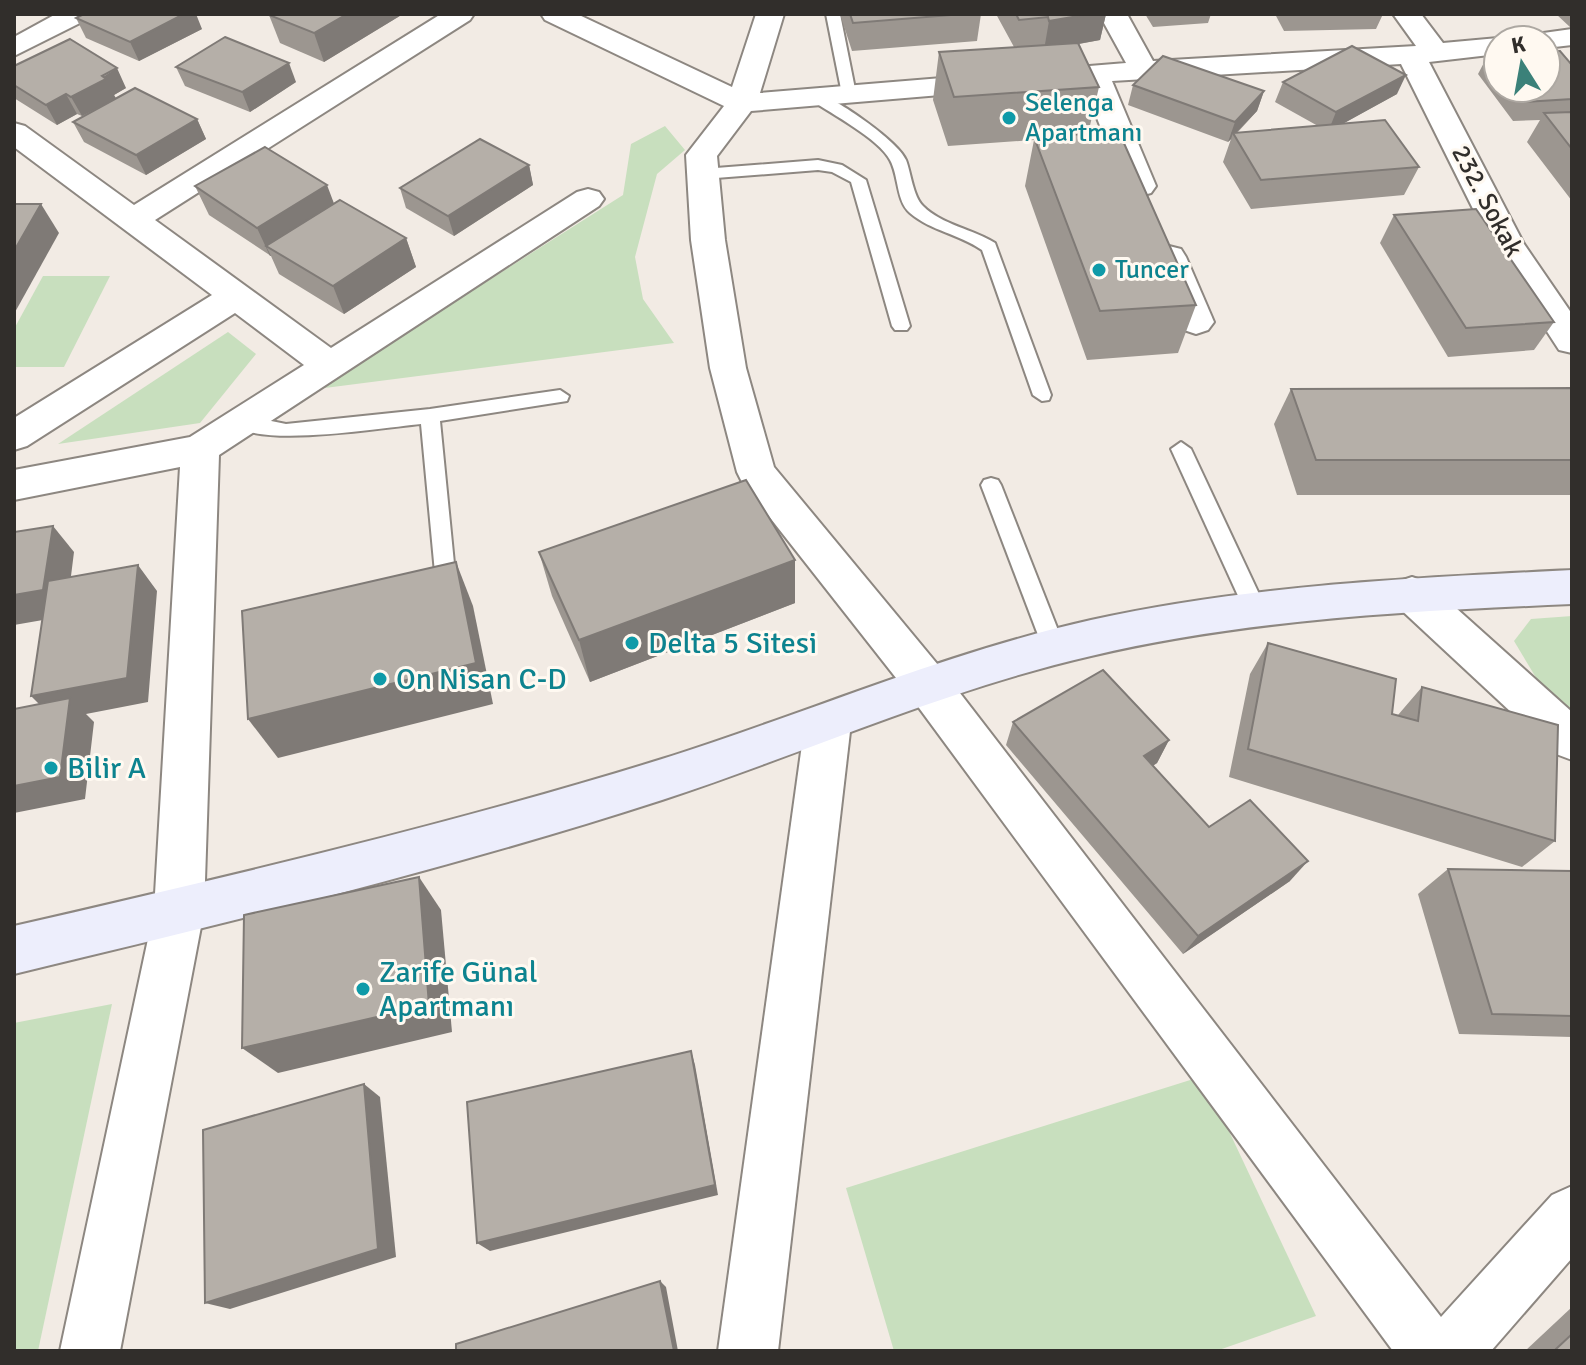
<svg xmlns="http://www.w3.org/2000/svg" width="1586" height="1365" font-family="Signika,sans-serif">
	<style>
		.green { fill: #c8dfbe }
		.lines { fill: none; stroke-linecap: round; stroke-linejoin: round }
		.service-casing { stroke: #8d8781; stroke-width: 4 }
		.minor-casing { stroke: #8d8781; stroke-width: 4 }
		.secondary-casing { stroke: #8d8781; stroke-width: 4 }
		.service { fill: #fff; fill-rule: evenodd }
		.minor { fill: #fff; fill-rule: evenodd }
		.secondary { fill: #edeefc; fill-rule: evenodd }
		.wall { fill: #9c9690 }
		.shaded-wall { fill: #7f7a76 }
		.building { fill: #b5afa8; stroke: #7f7a76; stroke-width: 2 }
		.culture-dot { fill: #0f9aa8; stroke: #fff9f1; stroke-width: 3 }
		.labels { text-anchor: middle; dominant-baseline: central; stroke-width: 6; stroke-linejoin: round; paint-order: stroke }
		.far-culture-label { font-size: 26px; fill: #0d838f; stroke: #fff9f1; text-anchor: start }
		.far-street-label { font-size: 26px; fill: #312e2b; stroke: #fff9f1 }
		.culture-label { font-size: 30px; fill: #0d838f; stroke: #fff9f1; text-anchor: start }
	</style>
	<rect width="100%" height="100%" fill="#f2ebe4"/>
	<!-- green -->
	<g class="green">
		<path d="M665,126L685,150L657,174L635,257L643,299L674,343L317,389L623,195L631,144Z"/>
		<path d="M43,276H110L64,367H14V329Z"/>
		<path d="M228,332L256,354L200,423L58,444Z"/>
		<path d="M1572,616V717L1541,686L1514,641L1531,619Z"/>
		<path d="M112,1004L38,1351H14V1023Z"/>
		<path d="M1203,1076L1316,1316L1216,1351H894L846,1188Z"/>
	</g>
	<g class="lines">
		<!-- service casing -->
		<g class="service-casing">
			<g id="service">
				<path d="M826,14H840L856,94L854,97H844L842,94Z"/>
				<path d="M816,93C836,98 898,141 906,160C911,173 913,196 923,206C942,225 973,229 995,243L1051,395L1049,400L1042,401L1033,395L982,250C959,234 931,231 910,213C896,201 899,176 890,160C879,139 832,114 811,100L809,97Z"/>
				<path d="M818,160L842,165L866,180L910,326L907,330H895L892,326L851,182L832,172L818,170L703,179L695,174L703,169Z"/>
				<path d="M560,390L569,396L567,401L440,421L457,594L454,600L447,602L440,600L437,594L421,424C387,427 251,450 232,422L241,415L286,424L430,409Z"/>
				<path d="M1181,442L1191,449L1267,611L1263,617L1256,619L1249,617L1245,611L1171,449Z"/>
				<path d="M991,478L998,480L1001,485L1065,648L1062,654L1054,657L1046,654L1043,648L981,485L984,480Z"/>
			</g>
		</g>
		<!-- minor casing -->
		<g class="minor-casing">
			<g id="minor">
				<path d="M56,14H90L86,20L14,56V37Z"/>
				<path d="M441,14H474L470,20L155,220L331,348L577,192L588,189L599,192L604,199L599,206L219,455L204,911L120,1351H60L154,911L180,467L14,500V470L190,437L304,365L235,313L27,446L14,450V418L212,295L14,147V123L25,126L134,205Z"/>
				<path d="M541,14H577L732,87L756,14H784L760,93L1126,63L1099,14H1127L1153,61L1416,46L1393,14H1421L1443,43L1498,38L1508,40H1498V54L1429,62L1524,244L1572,314V353L1559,350L1491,245L1401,64L1112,81L1156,186L1151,193L1140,196L1129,193L1124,186L1083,83L751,111L717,156L725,240L746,368L774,467L943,671L1441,1317L1552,1195L1572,1186V1258L1491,1351H1393L911,697L742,482L737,472L710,368L691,240L686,155L724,106L545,20Z"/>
				<path d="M1572,29V45L1546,48V40H1532L1536,34Z"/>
				<path d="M1169,246L1181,249L1186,257L1214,322L1208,330L1196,334L1184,330L1178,322L1152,257L1157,249Z"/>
				<path d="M1412,577L1427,582L1572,712V760L1556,754L1397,606L1391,594L1397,582Z"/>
				<path d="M828,704L844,709L851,723L778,1351H718L805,723L812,709Z"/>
			</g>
		</g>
		<!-- secondary casing -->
		<g class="secondary-casing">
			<path id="secondary" d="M1572,570V604C1411,611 1248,619 1091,656C943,690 805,753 662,800C449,869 231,922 14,974V926C231,876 449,825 662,759C805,714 944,653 1091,620C1249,585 1411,578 1572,570Z"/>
		</g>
		<!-- service -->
		<use href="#service" class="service"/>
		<!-- minor -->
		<use href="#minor" class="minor"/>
		<!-- secondary -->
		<use href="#secondary" class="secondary"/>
	</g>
	<!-- wall -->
	<g class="wall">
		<path d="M403,14L324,62L280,43L269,15Z"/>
		<path d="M840,14H981L977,41L852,51Z"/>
		<path d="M996,14H1106L1100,40L1079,44L1099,87L1088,134L1196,305L1178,353L1087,360L1025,186L1034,140L948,146L933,100L939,52L1014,47Z"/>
		<path d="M1145,14H1211L1208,23L1153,27Z"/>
		<path d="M1275,14H1383L1376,29L1284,31Z"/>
		<path d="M1556,14H1572V28H1571Z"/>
		<path d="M76,18L202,29L139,61L86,38Z"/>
		<path d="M1498,54V88H1546L1572,65V201L1527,142L1540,120L1513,121L1478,74L1488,55Z"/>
		<path d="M14,66L126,88L114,95L116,98L197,119L206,139L146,175L84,142L73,122L109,102L82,116L77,114L57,125L14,98Z"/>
		<path d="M176,67L296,82L250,112L185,86Z"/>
		<path d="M1283,82L1397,94L1342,124L1419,167L1404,195L1251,209L1223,162L1231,139L1228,142L1128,105L1133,85L1264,91L1257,111L1237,133L1318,126L1275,102Z"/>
		<path d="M529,165L533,185L454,236L406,208L400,188Z"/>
		<path d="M195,186L334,204L406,238L416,267L344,314L279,274L271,256L209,215Z"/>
		<path d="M1394,215L1554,322L1534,350L1448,357L1380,243Z"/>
		<path d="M1572,388V495H1297L1274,424L1291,389Z"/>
		<path d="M539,552L795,560V603L590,682L552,596Z"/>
		<path d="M1268,643L1392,714L1398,715L1422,687L1555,841L1522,867L1229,777L1250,674Z"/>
		<path d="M1013,722L1169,740L1157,763L1153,766L1209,827L1290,881L1183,954L1006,745Z"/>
		<path d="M1448,869L1572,871V1037L1459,1034L1418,894Z"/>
		<path d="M1572,1307V1351H1525Z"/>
	</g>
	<!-- shaded-wall -->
	<g class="shaded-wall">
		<path d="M184,14H196L202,29L139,61L130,42Z"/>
		<path d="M347,14H403L324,62L314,33Z"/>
		<path d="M1090,14H1106L1100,40L1044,50L1049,21Z"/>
		<path d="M289,63L296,82L250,112L242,92Z"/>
		<path d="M117,68L126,88L114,95L116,99L82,116L71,97Z"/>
		<path d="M1406,75L1397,94L1328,132L1336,112Z"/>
		<path d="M1264,91L1257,111L1234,135L1233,133L1231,139L1228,142L1235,122Z"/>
		<path d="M66,94L77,114L57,125L46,105Z"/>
		<path d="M197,119L206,139L146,175L136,155Z"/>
		<path d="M529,165L533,185L454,236L448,216Z"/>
		<path d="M327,185L338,214L266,246L271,256H270L257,228Z"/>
		<path d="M41,204L59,233L14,314V251Z"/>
		<path d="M406,238L416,267L344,314L333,286Z"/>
		<path d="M53,526L74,552L66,616L14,625V595Z"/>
		<path d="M795,560V603L590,682L579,640Z"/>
		<path d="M456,562L473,606L493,704L278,758L248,719Z"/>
		<path d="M138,565L157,591L148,702L86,714L94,722L85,799L14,813V786L55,720L31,696Z"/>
		<path d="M1169,740L1157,763L1132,778L1144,756Z"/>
		<path d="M1308,861L1290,881L1183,954L1198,936Z"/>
		<path d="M419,877L441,910L452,1032L278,1073L242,1048Z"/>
		<path d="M691,1051L695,1065L718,1195L490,1251L477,1243Z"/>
		<path d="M364,1084L380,1097L396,1257L230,1309L205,1303Z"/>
		<path d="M660,1281L666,1287L678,1351H674Z"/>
	</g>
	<!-- building -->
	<g class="building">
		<path d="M84,14H184L130,42L76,18Z"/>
		<path d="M270,14H347L314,33L269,15Z"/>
		<path d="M850,14H963L853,23Z"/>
		<path d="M1016,14H1090L1049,21L1048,17L1019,20Z"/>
		<path d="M225,37L289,63L242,92L176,67Z"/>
		<path d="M70,39L117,68L102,76L106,79L71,97L66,94L46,105L14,85V66Z"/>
		<path d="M1078,43L1099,87L954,97L939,52Z"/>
		<path d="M1352,46L1406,75L1336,112L1283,82Z"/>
		<path d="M1546,51H1560L1572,65V99L1524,102L1514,88H1546Z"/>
		<path d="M1498,54V68L1488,55Z"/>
		<path d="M1163,56L1264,91L1235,122L1133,85Z"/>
		<path d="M135,88L197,119L136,155L73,122Z"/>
		<path d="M1572,112V149L1544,113Z"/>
		<path d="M1385,120L1419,167L1261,180L1233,133Z"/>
		<path d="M1119,132L1196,305L1100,311L1034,137Z"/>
		<path d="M480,139L529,165L448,216L400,188Z"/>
		<path d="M265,147L327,185L257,228L195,186Z"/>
		<path d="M340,200L406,238L333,286L266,246Z"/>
		<path d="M14,204H41L14,251Z"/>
		<path d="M1476,209L1554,322L1466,328L1394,215Z"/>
		<path d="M1572,388V460H1316L1291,389Z"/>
		<path d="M746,480L795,560L579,640L539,552Z"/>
		<path d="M53,526L43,590L14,595V532Z"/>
		<path d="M456,562L476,663L248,719L242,611Z"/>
		<path d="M138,565L127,678L31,696L48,581Z"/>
		<path d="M1268,643L1396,679L1392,714L1418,721L1422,687L1558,725L1555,841L1248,749Z"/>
		<path d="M1103,670L1169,740L1144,756L1209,827L1250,800L1308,861L1198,936L1013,722Z"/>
		<path d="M70,698L60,777L14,786V709Z"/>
		<path d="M1448,869L1572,871V1016L1492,1014Z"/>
		<path d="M419,877L429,1005L242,1048L244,915Z"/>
		<path d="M691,1051L715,1185L477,1243L467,1102Z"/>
		<path d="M364,1084L378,1249L205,1303L203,1130Z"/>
		<path d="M660,1281L674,1351H456V1344Z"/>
		<path d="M1572,1334V1351H1557L1556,1349Z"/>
	</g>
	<!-- markers -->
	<g class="culture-dot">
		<circle cx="1009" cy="118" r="8"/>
		<circle cx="1099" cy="270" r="8"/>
		<circle cx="632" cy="643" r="8"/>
		<circle cx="380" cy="679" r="8"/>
		<circle cx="51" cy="768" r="8"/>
		<circle cx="363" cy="989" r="8"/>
	</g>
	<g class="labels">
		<!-- far-culture labels -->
		<g class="far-culture-label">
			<text x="1025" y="103">Selenga<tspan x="1025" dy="30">Apartmanı</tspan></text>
			<text x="1115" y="270">Tuncer</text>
		</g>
		<!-- far-street labels -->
		<g class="far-street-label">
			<text transform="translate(1487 201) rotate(62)">232. Sokak</text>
		</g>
		<!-- culture labels -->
		<g class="culture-label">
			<text x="648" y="643">Delta 5 Sitesi</text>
			<text x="396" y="679">On Nisan C-D</text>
			<text x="67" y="768">Bilir A</text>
			<text x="379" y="972">Zarife Günal<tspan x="379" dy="34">Apartmanı</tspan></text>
		</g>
	</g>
	<!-- border -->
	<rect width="1586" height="1365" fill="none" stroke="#312e2b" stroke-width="32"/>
	<!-- north arrow -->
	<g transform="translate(1522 64) rotate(349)"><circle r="38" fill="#fff9f1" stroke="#ada8a2" stroke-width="2"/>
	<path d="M0-6L14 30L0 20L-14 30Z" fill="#3b8179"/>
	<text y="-12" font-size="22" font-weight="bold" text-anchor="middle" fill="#312e2b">K</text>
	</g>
</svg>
